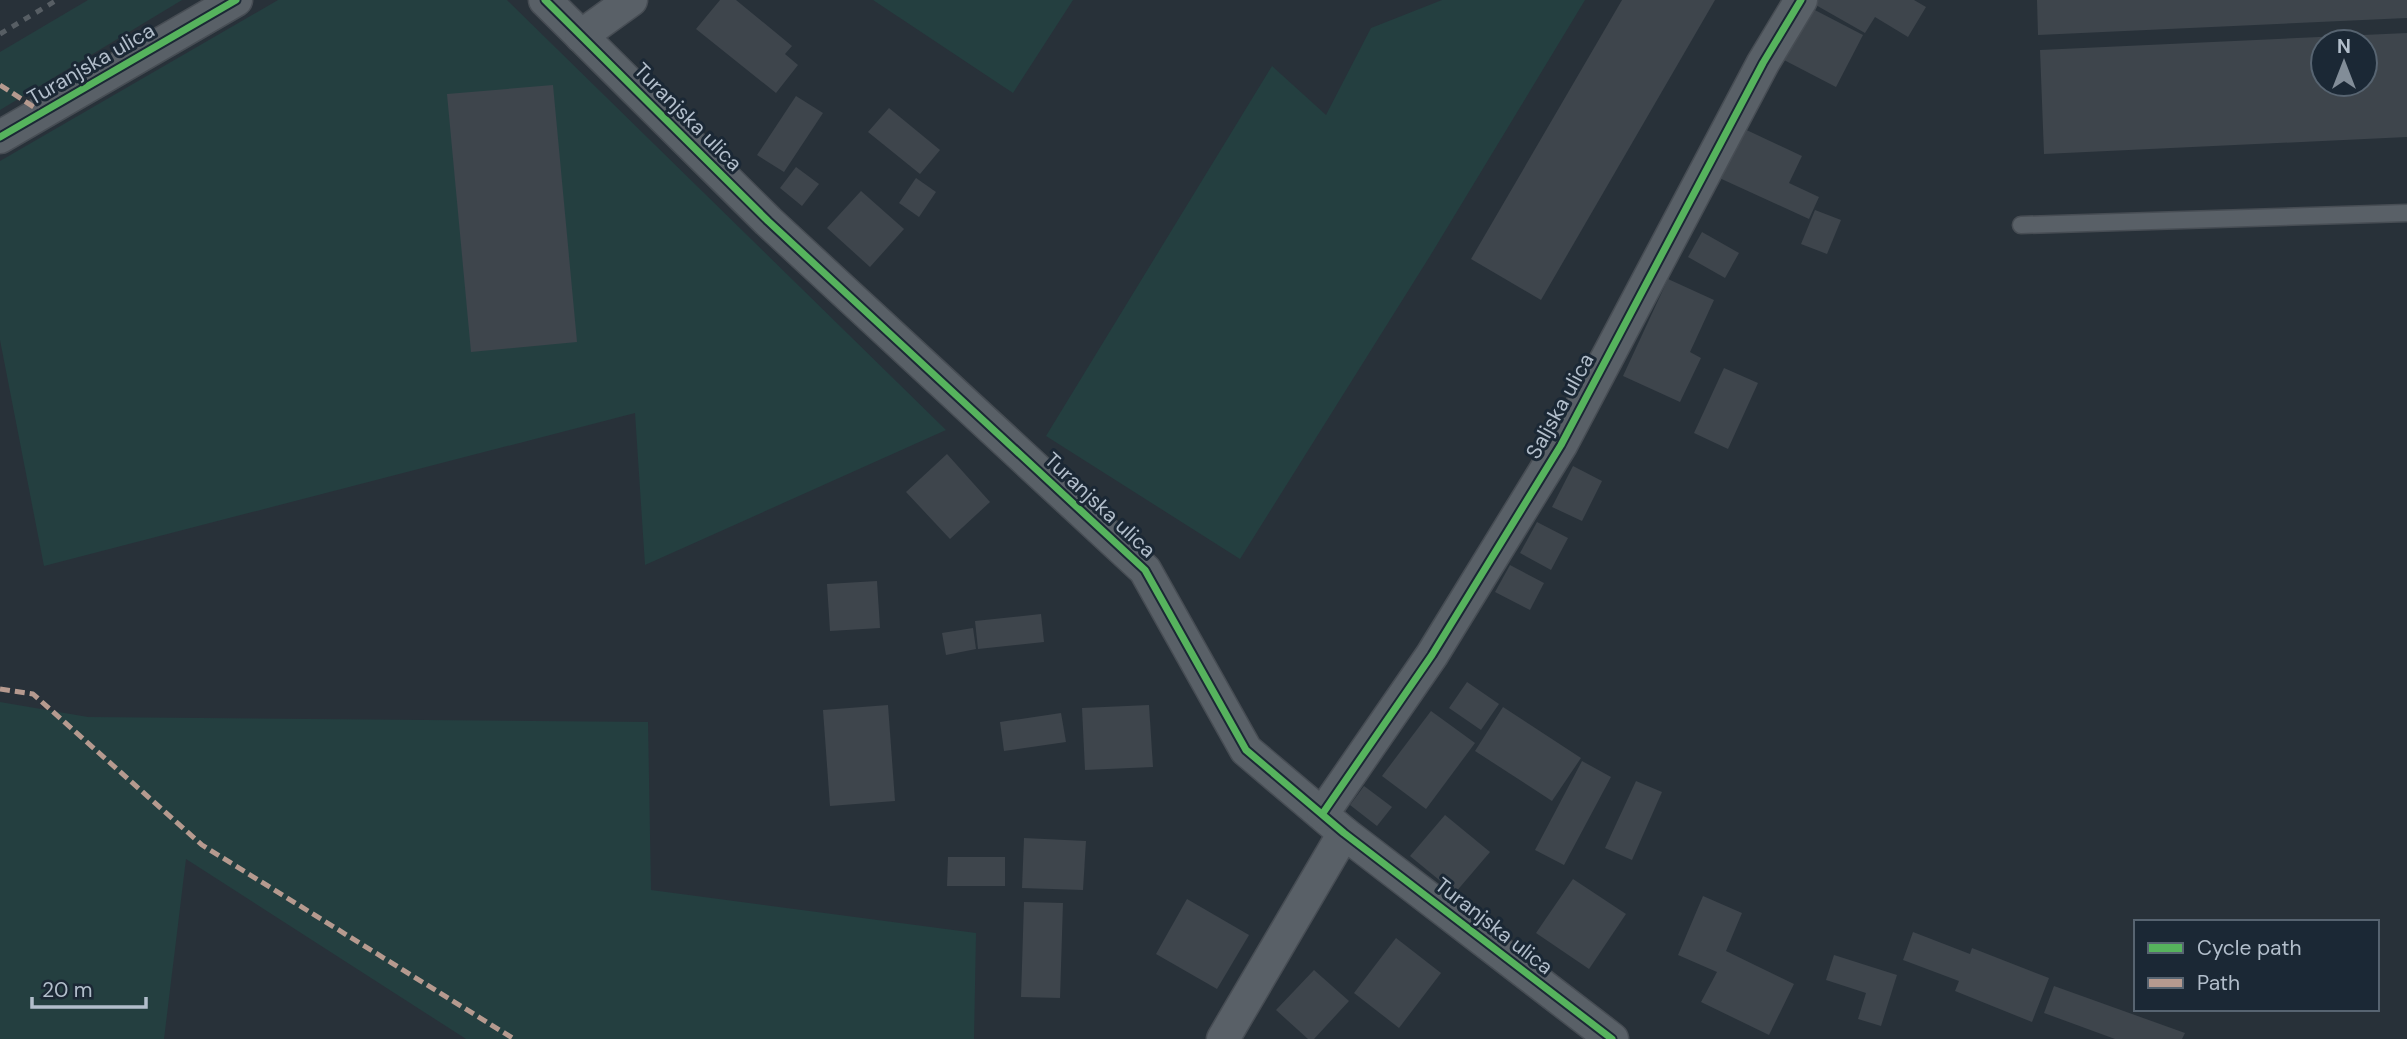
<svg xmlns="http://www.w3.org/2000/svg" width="2407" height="1039" font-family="'DM Sans',sans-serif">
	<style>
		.green { fill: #243f40 }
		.building { fill: #3e454c; fill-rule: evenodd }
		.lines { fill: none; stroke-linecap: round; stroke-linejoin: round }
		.service-casing { stroke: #474d54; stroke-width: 19 }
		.minor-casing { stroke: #474d54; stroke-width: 35 }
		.service { stroke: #596067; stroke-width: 16 }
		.minor { stroke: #596067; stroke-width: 32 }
		.rail { stroke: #575e64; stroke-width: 5; stroke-dasharray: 7 7; stroke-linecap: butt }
		.quiet { stroke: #b69a8f; stroke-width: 5; stroke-dasharray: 10 5; stroke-linecap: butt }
		.cycleway-casing { stroke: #1b2835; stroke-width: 11 }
		.cycleway { stroke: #56b35d; stroke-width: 7 }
		.labels { text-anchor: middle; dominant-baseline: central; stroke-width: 6; stroke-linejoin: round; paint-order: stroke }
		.street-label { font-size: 21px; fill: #b2becb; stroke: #1b2835 }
	</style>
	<rect width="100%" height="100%" fill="#283139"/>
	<!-- green -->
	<g class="green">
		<path d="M88,0H182L0,110V52Z"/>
		<path d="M278,0H507L946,430L645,565L635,413L44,566L0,340V161Z"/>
		<path d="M873,0H1073L1013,93Z"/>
		<path d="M1442,0H1585L1430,256L1240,559L1046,436L1272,66L1326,115L1371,28Z"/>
		<path d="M0,702L88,717L648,722L651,890L976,933L974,1039H466L186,859L164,1039H0Z"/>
	</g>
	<!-- building -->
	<g class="building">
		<path d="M720,0H736L792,46L785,54L798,65L776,93L696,29Z"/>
		<path d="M1622,0H1715L1541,300L1471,259Z"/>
		<path d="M1816,0H1914L1926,7L1908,37L1875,17L1865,33L1814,4Z"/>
		<path d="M2037,0H2407V18L2038,35Z"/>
		<path d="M1811,8L1863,35L1836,87L1784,60Z"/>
		<path d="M2407,33V137L2044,154L2040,50ZM2323,42H2365V84H2323Z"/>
		<path d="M553,85L577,342L471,352L447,94Z"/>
		<path d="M796,96L823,113L784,172L757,155Z"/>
		<path d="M889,108L940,150L920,174L868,132Z"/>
		<path d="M1738,126L1802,156L1789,183L1819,197L1809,219L1715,176Z"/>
		<path d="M796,167L819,184L802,206L780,188Z"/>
		<path d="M916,178L936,192L919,217L899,203Z"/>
		<path d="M861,191L904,229L870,267L827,228Z"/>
		<path d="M1815,210L1841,220L1827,254L1801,244Z"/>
		<path d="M1702,232L1739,253L1725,278L1688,257Z"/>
		<path d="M1668,279L1714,300L1690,352L1701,358L1680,402L1623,376Z"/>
		<path d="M1724,368L1758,383L1728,449L1694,433Z"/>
		<path d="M947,454L990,502L950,539L906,492Z"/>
		<path d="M1573,466L1602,481L1582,521L1552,507Z"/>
		<path d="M1537,522L1568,538L1551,570L1520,553Z"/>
		<path d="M1510,565L1544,583L1530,610L1495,592Z"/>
		<path d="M877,581L880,628L830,631L827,584Z"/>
		<path d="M1041,614L1044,642L978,649L975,621Z"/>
		<path d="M973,628L976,649L946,655L942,633Z"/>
		<path d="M1467,682L1499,704L1481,730L1449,708Z"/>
		<path d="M888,705L895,801L830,806L823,710Z"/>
		<path d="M1149,705L1153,767L1085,770L1082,708Z"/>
		<path d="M1503,707L1581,758L1552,801L1475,751Z"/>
		<path d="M1431,711L1475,743L1426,809L1382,776Z"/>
		<path d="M1061,713L1066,742L1004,751L1000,722Z"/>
		<path d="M1582,761L1611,777L1564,865L1535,850Z"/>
		<path d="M1636,781L1662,792L1632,860L1605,848Z"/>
		<path d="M1364,786L1392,807L1377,826L1350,805Z"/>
		<path d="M1445,815L1490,852L1455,893L1410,856Z"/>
		<path d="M1024,838L1086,841L1083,890L1022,888Z"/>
		<path d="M948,857H1005V886H947Z"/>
		<path d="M1573,879L1626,914L1589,969L1536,933Z"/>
		<path d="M1703,896L1742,913L1726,951L1794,984L1769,1035L1701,1002L1717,972L1678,955Z"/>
		<path d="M1187,899L1249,935L1217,989L1156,954Z"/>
		<path d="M1024,902L1063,903L1060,998L1021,997Z"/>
		<path d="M1913,932L1970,954L1972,948L2049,978L2032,1022L1955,991L1959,981L1903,960Z"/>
		<path d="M1396,938L1441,973L1399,1028L1354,993Z"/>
		<path d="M1834,955L1897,975L1881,1026L1858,1019L1866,993L1826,980Z"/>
		<path d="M1314,970L1349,1001L1314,1039H1308L1276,1010Z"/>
		<path d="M2054,986L2185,1033L2182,1039H2115L2044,1013Z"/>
	</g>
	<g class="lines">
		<!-- service casing -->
		<g class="service-casing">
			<path id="service" d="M2021,225L2407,213"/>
		</g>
		<!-- minor casing -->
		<g class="minor-casing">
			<g id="minor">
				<path d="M545,0L768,221L1145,570L1246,750L1344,833L1612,1039"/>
				<path d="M581,36L631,0"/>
				<path d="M0,137L236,0"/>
				<path d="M1323,813L1432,655L1561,445L1763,63L1801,0"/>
				<path d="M1223,1039L1344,833"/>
			</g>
		</g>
		<!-- service -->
		<use href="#service" class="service"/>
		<!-- minor -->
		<use href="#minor" class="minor"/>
		<!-- rail -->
		<path class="rail" d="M0,34L57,0"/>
		<!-- quiet -->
		<g class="quiet">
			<path d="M0,85L43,113"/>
			<path d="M0,689L33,694L202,845L514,1039"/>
		</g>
		<!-- cycleway casing -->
		<g class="cycleway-casing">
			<g id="cycleway">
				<path d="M545,0L768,221L1145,570L1246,750L1344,833L1612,1039"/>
				<path d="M0,137L236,0"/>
				<path d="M1323,813L1432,655L1561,445L1763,63L1801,0"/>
			</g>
		</g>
		<!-- cycleway -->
		<use href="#cycleway" class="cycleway"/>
	</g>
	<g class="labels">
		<!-- street labels -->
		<g class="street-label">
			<text transform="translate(91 64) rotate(-30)">Turanjska ulica</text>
			<text transform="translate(688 117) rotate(45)">Turanjska ulica</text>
			<text transform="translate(1560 406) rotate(-61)">Saljska ulica</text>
			<text transform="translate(1100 505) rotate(43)">Turanjska ulica</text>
			<text transform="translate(1494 926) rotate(38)">Turanjska ulica</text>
		</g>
	</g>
	<!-- legend -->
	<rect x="2134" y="920" width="245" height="91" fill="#1b2835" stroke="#576471" stroke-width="2"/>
	<rect x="2148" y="943" width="35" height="10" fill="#56b35d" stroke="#576471" stroke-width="2"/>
	<text x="2197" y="955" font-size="21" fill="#b2becb">Cycle path</text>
	<rect x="2148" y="978" width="35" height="10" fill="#b69a8f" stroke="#576471" stroke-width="2"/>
	<text x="2197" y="990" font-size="21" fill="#b2becb">Path</text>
	<!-- north arrow -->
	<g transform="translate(2344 63)"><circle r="33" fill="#1b2835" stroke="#576471" stroke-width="2"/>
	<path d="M0-5L12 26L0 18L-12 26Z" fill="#828d98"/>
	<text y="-10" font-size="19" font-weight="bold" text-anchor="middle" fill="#b2becb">N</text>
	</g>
	<!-- scale -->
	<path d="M32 997v10h114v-10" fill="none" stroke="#b2becb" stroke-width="3.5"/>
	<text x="42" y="997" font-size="21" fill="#b2becb" stroke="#1b2835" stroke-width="5" paint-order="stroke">20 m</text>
</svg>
